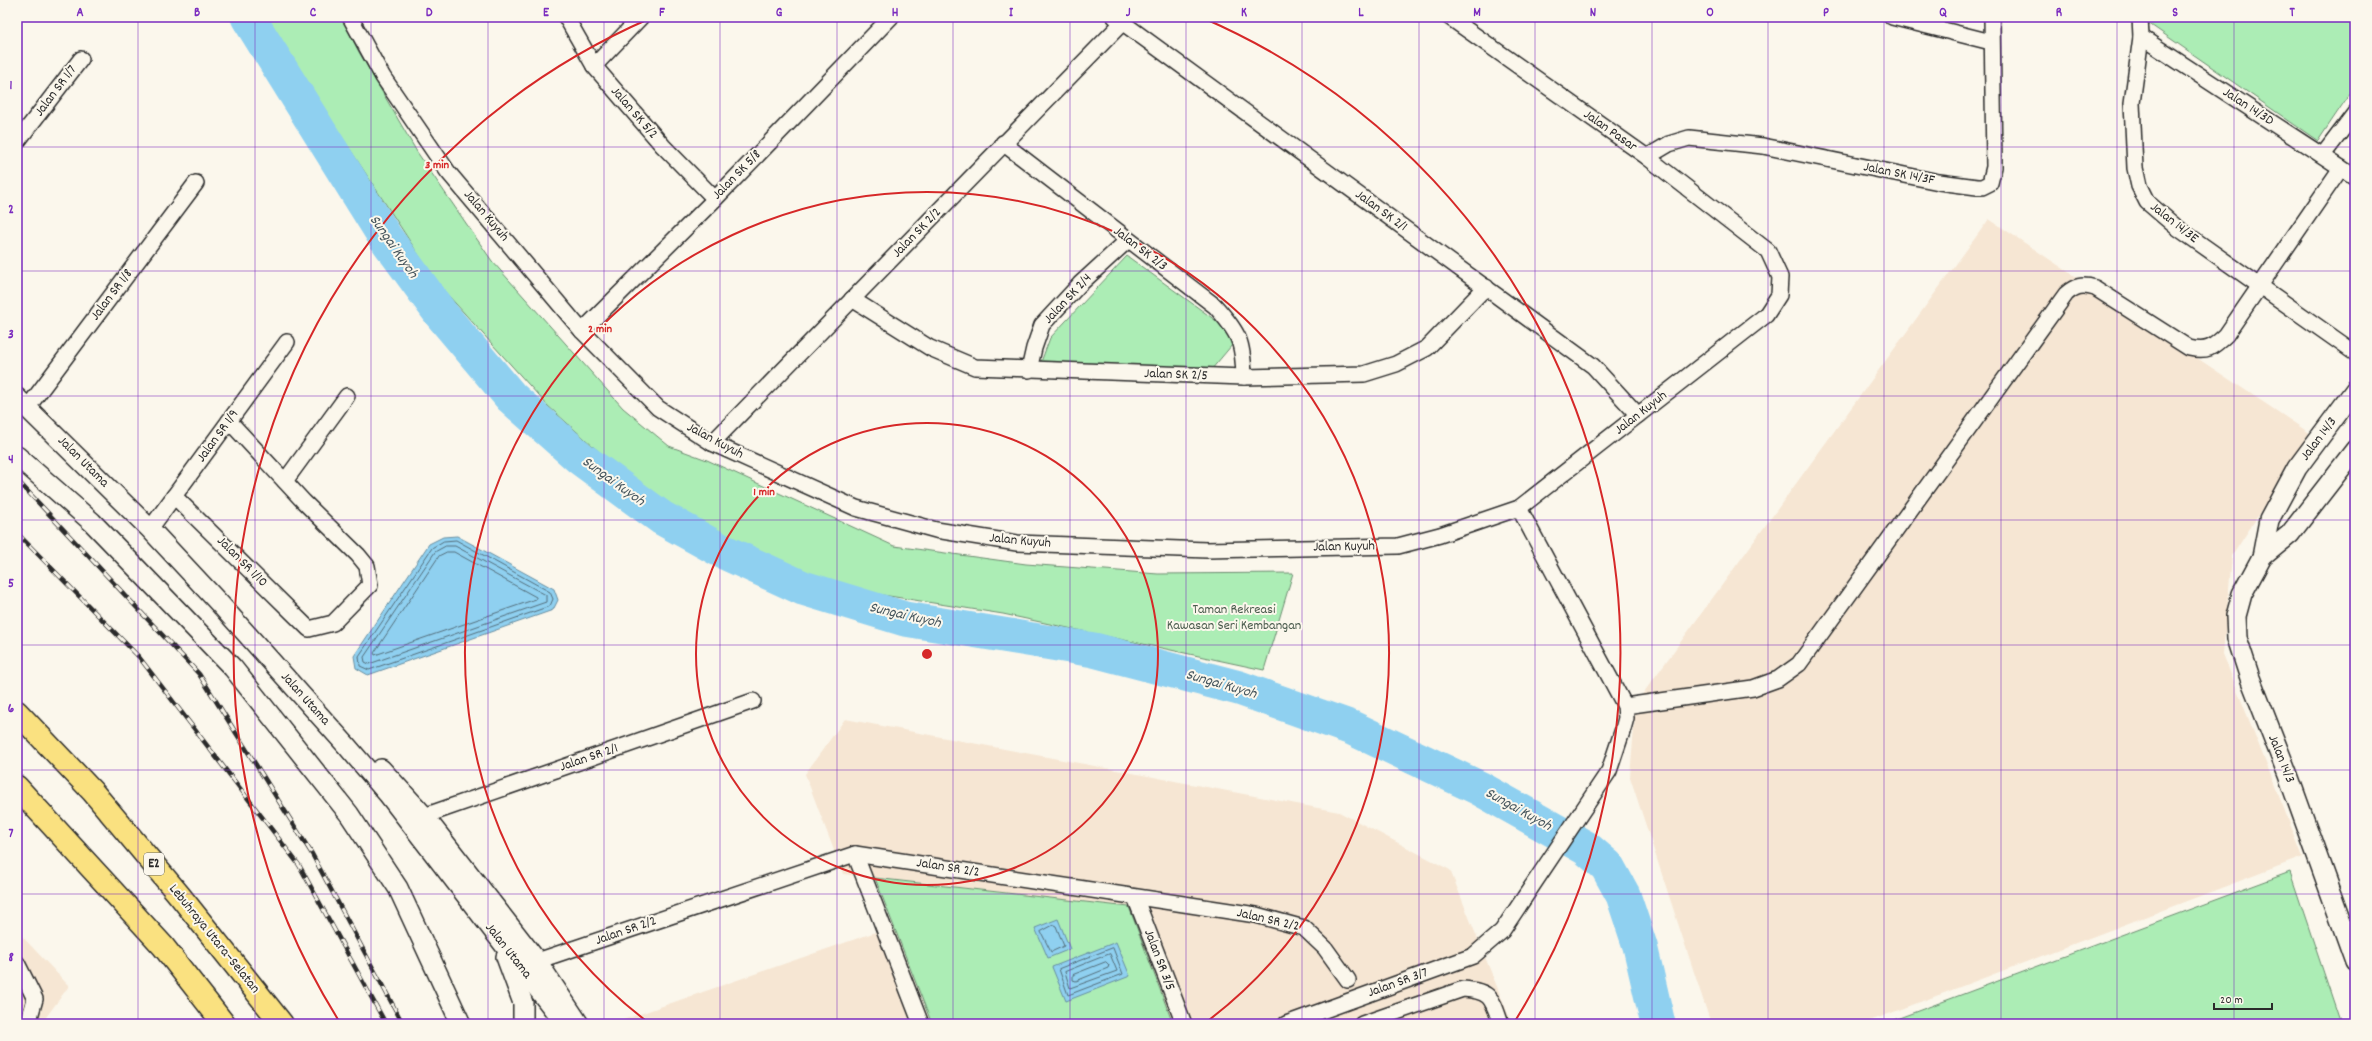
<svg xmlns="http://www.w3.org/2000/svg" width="2372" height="1041" font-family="Dekko,sans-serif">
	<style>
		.built { fill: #f6e6d3 }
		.green { fill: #acedb5; stroke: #6c8c70 }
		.water { fill: #8fd0f0; stroke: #678ea1 }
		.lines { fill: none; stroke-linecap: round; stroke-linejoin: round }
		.shore { stroke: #536d7a; stroke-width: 1 }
		.river { stroke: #8fd0f0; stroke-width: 35 }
		.minor-casing { stroke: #2b2b2b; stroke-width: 18 }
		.tertiary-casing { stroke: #2b2b2b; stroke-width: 22 }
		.motorway-casing { stroke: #2b2b2b; stroke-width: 25 }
		.minor { stroke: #fbf7ec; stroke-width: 15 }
		.tertiary { stroke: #fbf7ec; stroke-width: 19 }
		.motorway { stroke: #fae180; stroke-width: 22 }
		.rail-casing { stroke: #2b2b2b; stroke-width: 4.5 }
		.rail { stroke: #fbf7ec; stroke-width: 3; stroke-dasharray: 9; stroke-linecap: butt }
		.grid { fill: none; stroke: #7b2cbf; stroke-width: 1; stroke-opacity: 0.55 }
		.ring { fill: none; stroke: #d62828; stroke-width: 2 }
		.labels { text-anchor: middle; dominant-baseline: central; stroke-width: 4; stroke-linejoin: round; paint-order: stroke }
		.shield { fill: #fbf7ec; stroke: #696865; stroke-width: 1 }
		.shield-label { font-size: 13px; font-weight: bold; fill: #2b2b2b }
		.street-label { font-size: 14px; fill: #2b2b2b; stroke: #fbf7ec }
		.park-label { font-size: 14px; fill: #4b5c4e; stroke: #fbf7ec }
		.water-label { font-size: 15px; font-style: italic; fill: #44545c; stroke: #fbf7ec }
		.centre { fill: #d62828; stroke: #fbf7ec; stroke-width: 2 }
		.ring-label { font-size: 12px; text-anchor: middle; font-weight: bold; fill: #d62828; stroke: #fbf7ec; stroke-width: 4; stroke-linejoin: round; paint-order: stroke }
		.neatline { fill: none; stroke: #7b2cbf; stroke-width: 1.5 }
		.grid-label { font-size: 13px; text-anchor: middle; font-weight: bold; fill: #7b2cbf }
	</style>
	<rect width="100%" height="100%" fill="#fbf7ec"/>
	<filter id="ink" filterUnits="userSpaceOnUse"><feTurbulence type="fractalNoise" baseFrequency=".025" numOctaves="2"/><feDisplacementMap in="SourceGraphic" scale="8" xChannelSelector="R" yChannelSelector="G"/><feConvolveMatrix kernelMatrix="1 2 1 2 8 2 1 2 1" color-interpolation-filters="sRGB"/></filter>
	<g filter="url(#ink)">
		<!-- built -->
		<g class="built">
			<path d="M1989,219L2311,434L2232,556L2223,654L2303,857L1862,1024H1711L1630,777L1636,703Z"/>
			<path d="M845,719L1339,812L1450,870L1512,1024H1173L1129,907L843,874L805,774Z"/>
			<path d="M893,926L931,1024H611Z"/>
			<path d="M17,931L69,986L41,1024H17Z"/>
		</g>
		<!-- green -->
		<g class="green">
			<path d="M264,17H341L359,52L417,152L492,261L623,408L669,446L707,460L894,546L1026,564L1158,574L1293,573L1264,670L1003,614L870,593L779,566L651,498L548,406L437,283Z"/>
			<path d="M2148,17H2355V86L2318,141L2148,23Z"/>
			<path d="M1127,256L1226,328L1232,345L1211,370L1041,362L1050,338Z"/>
			<path d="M2290,872L2341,1024H1883Z"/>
			<path d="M875,878L1129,907L1173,1024H932Z"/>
		</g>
		<!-- water -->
		<g class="water">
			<path d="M457,536L554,589L558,600L553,610L368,675L356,668L354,656L429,544L443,537Z"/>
			<path d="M1058,919L1070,949L1048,958L1035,928Z"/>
			<path d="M1116,942L1130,976L1066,1001L1052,967Z"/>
		</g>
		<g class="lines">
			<!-- shore -->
			<g class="shore">
				<path d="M444,541L456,540L550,592L553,599L550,606L369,670L360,666L359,656L432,548Z"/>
				<path d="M446,546H455L546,595V602L369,664L365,662L364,657L435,552Z"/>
				<path d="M447,552H454L536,597V599L375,655L374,653L439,556Z"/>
				<path d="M1054,925L1056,926L1064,946L1051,952L1041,932Z"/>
				<path d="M1113,948L1123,974L1068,995L1059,969Z"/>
				<path d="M1110,954L1117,971L1070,988L1065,972Z"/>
				<path d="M1106,962L1109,965L1108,968L1076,981L1073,980V975Z"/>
			</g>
			<!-- river -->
			<path class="river" d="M248,17L385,237L441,314L511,397L580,458L662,518L722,551L803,588L905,619L1094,650L1239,688L1352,728L1479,788L1586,848L1607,866L1623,895L1640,946L1658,1024"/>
			<!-- minor casing -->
			<g class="minor-casing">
				<g id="minor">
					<path d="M350,17L383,77L448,172L582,331L658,408L712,443L856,508L936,530L1017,543L1207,550L1398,546L1440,535L1519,508L1766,315L1779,295L1780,277L1768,251L1647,157L1449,17"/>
					<path d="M566,17L594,66L663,146L715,199"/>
					<path d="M1115,17L1593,366L1638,415"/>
					<path d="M1892,17L1991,42"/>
					<path d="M2140,17L2141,37L2132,103L2135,168L2139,186L2147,202L2175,226L2355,353"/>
					<path d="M2141,37L2355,177"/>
					<path d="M594,66L641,17"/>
					<path d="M17,142L81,59"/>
					<path d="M1003,143L1215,306C1239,333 1243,341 1244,377"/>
					<path d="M2323,155L2355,113"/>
					<path d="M1647,157L1669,144L1689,138L1763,146L1939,182L1977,187H1982L1990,183L1994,167L1992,17"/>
					<path d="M852,299L930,348L975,367L1244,377L1364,374L1396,364L1427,348L1486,287"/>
					<path d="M582,331L715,199L891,17"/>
					<path d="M1029,370L1034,348L1042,325L1080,284L1128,240"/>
					<path d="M28,407L196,183"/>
					<path d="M712,443L1122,23"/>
					<path d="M285,481L347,396"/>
					<path d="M174,496L309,629L333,623L370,585L367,566L358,555L304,502L229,421"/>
					<path d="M150,529L287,342"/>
					<path d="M1625,706L1753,688L1778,679L1799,664L2066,294C2075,286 2082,284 2095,288L2189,348C2208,352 2212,348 2226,335L2341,168"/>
					<path d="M424,816L753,701"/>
					<path d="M855,854L921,1024"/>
					<path d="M1135,897L1184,1024"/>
					<path d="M537,961L855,854L1256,915L1304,928L1325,948L1348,980"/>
					<path d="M17,963L35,999L28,1024"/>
					<path d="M1286,1024L1473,956L1502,931L1609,771L1623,729L1626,718L1625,706L1519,508"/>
					<path d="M1362,1024L1463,989C1492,991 1492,999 1501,1024"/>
				</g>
			</g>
			<!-- tertiary casing -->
			<g class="tertiary-casing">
				<g id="tertiary">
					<path d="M2355,390L2297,468L2269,520L2262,557L2242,594L2236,616L2237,638L2250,678L2288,775L2355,961"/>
					<path d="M17,398L150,529L219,603L346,745L388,794L565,1024"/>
					<path d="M17,456L92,522L233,668L349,814L398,888L461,1024"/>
					<path d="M2262,557L2290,534L2355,450"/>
					<path d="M381,769L424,816L537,961L579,1024"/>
					<path d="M506,957L523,1003V1024"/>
				</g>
			</g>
			<!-- motorway casing -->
			<g class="motorway-casing">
				<g id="motorway">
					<path d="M17,712L93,792L180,896L282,1024"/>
					<path d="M17,787L163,946L224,1024"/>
				</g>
			</g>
			<!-- minor -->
			<use href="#minor" class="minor"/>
			<!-- tertiary -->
			<use href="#tertiary" class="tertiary"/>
			<!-- motorway -->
			<use href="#motorway" class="motorway"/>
			<!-- rail casing -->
			<g class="rail-casing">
				<g id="rail">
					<path d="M17,480L199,674L312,854L403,1024"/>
					<path d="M17,533L139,657L299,865L386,1024"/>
				</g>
			</g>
			<!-- rail -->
			<use href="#rail" class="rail"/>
		</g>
	</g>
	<!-- grid -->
	<path class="grid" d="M138,17V1024M255,17V1024M371,17V1024M488,17V1024M604,17V1024M720,17V1024M837,17V1024M953,17V1024M1070,17V1024M1186,17V1024M1302,17V1024M1419,17V1024M1535,17V1024M1652,17V1024M1768,17V1024M1884,17V1024M2001,17V1024M2117,17V1024M2234,17V1024M17,147H2355M17,271H2355M17,396H2355M17,520H2355M17,645H2355M17,770H2355M17,894H2355"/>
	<!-- distance rings -->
	<g class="ring">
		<circle cx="927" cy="654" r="231"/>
		<path d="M649 1023A462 462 0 1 1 1205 1023"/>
		<path d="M339 1021A693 693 0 0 1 651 18M1203 18A693 693 0 0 1 1515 1021"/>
	</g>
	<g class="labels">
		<!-- shield labels -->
		<rect class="shield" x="144" y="853" width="20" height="22" rx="3"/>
		<g class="shield-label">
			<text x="154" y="864">E2</text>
		</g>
		<!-- street labels -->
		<g class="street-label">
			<text transform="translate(56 91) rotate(-53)">Jalan SR 1/7</text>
			<text transform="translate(2248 107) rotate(33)">Jalan 14/3D</text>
			<text transform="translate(634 113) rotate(49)">Jalan SK 5/2</text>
			<text transform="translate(1610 131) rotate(35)">Jalan Pasar</text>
			<text transform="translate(1899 174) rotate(11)">Jalan SK 14/3F</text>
			<text transform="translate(737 175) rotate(-46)">Jalan SK 5/8</text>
			<text transform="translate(1381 211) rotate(36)">Jalan SK 2/1</text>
			<text transform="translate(486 216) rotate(50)">Jalan Kuyuh</text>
			<text transform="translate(2174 223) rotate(38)">Jalan 14/3E</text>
			<text transform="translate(917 233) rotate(-46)">Jalan SK 2/2</text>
			<text transform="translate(1140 249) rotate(37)">Jalan SK 2/3</text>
			<text transform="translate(112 295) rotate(-53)">Jalan SR 1/8</text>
			<text transform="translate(1068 299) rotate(-47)">Jalan SK 2/4</text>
			<text transform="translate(1176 375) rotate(2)">Jalan SK 2/5</text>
			<text transform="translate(1641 413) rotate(-38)">Jalan Kuyuh</text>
			<text transform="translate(218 436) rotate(-54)">Jalan SR 1/9</text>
			<text transform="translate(2319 439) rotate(-53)">Jalan 14/3</text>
			<text transform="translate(715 441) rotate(28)">Jalan Kuyuh</text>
			<text transform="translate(83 462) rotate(45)">Jalan Utama</text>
			<text transform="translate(1020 541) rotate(5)">Jalan Kuyuh</text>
			<text transform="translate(1344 547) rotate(-1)">Jalan Kuyuh</text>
			<text transform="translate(242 562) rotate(45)">Jalan SR 1/10</text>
			<text transform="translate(305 699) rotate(48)">Jalan Utama</text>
			<text transform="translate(589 758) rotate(-19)">Jalan SR 2/1</text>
			<text transform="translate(2281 759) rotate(68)">Jalan 14/3</text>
			<text transform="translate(948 868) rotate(9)">Jalan SR 2/2</text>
			<text transform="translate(1268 920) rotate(13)">Jalan SR 2/2</text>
			<text transform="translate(626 931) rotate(-19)">Jalan SR 2/2</text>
			<text transform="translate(214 939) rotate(51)">Lebuhraya Utara–Selatan</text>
			<text transform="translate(508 951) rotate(52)">Jalan Utama</text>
			<text transform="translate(1159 960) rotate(69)">Jalan SR 3/5</text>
			<text transform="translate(1398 983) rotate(-20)">Jalan SR 3/7</text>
		</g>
		<!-- park labels -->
		<g class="park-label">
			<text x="1234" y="610">Taman Rekreasi<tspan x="1234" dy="16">Kawasan Seri Kembangan</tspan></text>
		</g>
		<!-- water labels -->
		<g class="water-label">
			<text transform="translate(393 247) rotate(55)">Sungai Kuyoh</text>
			<text transform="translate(613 482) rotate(36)">Sungai Kuyoh</text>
			<text transform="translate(905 616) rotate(13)">Sungai Kuyoh</text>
			<text transform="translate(1221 685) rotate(16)">Sungai Kuyoh</text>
			<text transform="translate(1518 810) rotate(29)">Sungai Kuyoh</text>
		</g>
	</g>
	<circle cx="927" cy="654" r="6" class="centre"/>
	<g class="ring-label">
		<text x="437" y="168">3 min</text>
		<text x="600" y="332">2 min</text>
		<text x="764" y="495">1 min</text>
	</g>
	<!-- margin -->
	<rect width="2372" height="1041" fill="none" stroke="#fbf7ec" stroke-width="44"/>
	<!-- scale -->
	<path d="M2214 1003v6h58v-6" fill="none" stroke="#2b2b2b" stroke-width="2"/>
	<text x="2220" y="1003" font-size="12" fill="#2b2b2b" stroke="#fbf7ec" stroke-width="3" paint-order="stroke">20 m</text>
	<rect x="22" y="22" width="2328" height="997" class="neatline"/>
	<g class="grid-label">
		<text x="80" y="16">A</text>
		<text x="197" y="16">B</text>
		<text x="313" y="16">C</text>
		<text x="429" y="16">D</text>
		<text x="546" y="16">E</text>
		<text x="662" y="16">F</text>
		<text x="779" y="16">G</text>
		<text x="895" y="16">H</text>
		<text x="1011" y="16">I</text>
		<text x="1128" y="16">J</text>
		<text x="1244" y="16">K</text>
		<text x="1361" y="16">L</text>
		<text x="1477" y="16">M</text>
		<text x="1593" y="16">N</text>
		<text x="1710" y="16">O</text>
		<text x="1826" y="16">P</text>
		<text x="1943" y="16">Q</text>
		<text x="2059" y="16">R</text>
		<text x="2175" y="16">S</text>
		<text x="2292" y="16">T</text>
		<text x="11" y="89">1</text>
		<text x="11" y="213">2</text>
		<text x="11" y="338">3</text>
		<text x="11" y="463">4</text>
		<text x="11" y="587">5</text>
		<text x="11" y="712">6</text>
		<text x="11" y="837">7</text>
		<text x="11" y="961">8</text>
	</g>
</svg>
